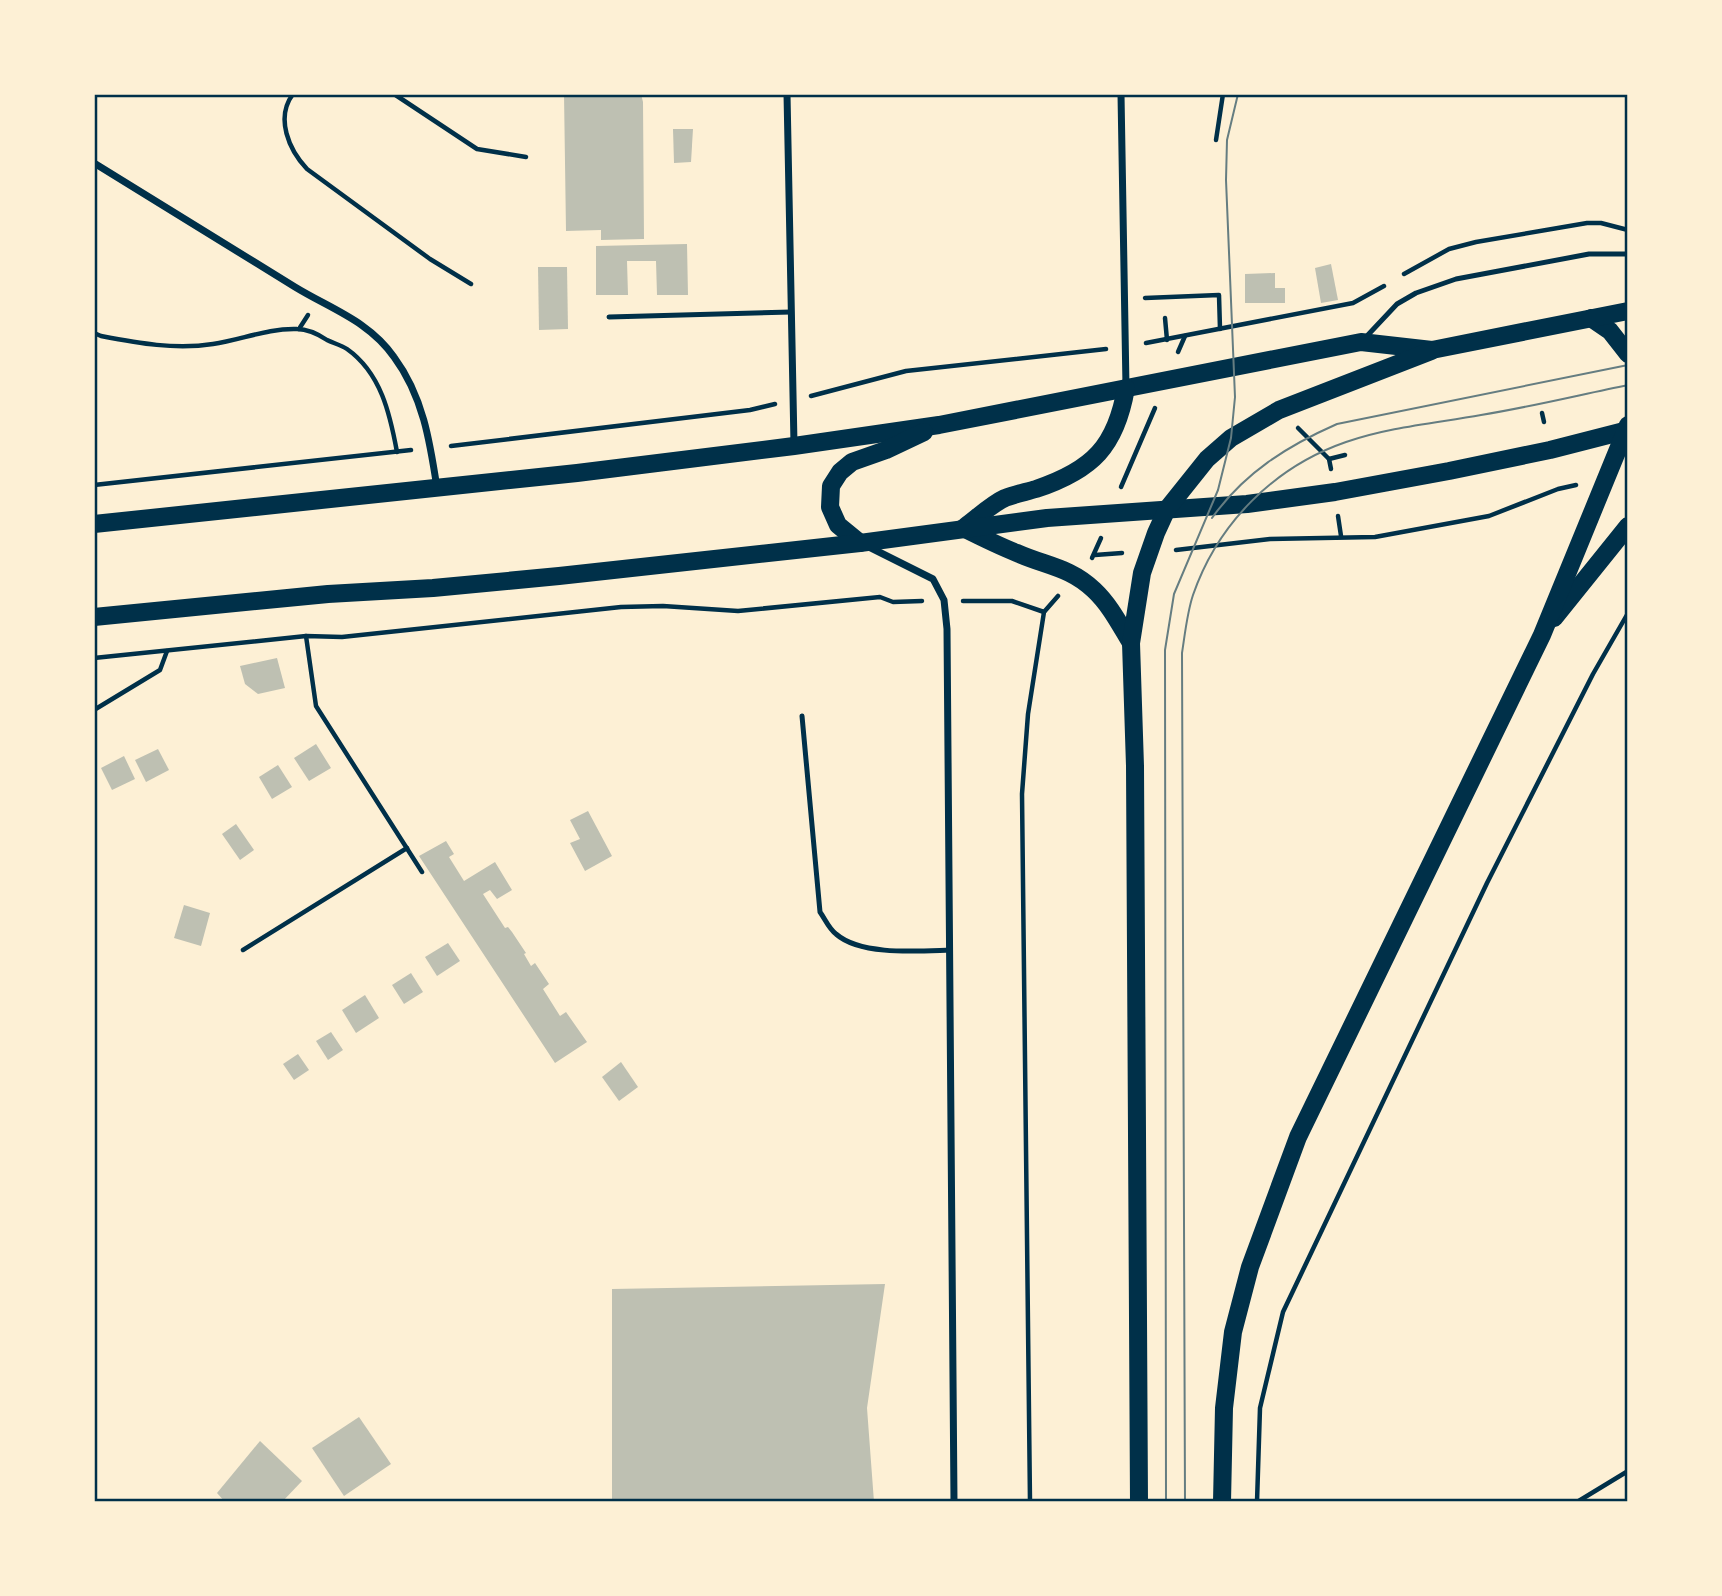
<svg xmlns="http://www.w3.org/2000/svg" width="1722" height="1596" font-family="Lato,sans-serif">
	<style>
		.building { fill: #bec0b2 }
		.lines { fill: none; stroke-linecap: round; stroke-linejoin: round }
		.path { stroke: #003049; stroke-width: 4.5 }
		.service { stroke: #003049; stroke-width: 5 }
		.minor { stroke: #003049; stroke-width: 7 }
		.primary { stroke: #003049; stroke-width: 18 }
		.tram { stroke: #657d81; stroke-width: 2 }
		.neatline { fill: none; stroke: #003049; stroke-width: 2.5 }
	</style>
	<rect width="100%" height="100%" fill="#fdf0d5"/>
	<!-- building -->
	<g class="building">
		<path d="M564,94H641L643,102L644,239L601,240V230L566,231Z"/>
		<path d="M673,129H693L691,162L674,163Z"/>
		<path d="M687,244L688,295H657L656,261H627L628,295H596V246Z"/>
		<path d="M1331,264L1338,300L1321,303L1315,268Z"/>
		<path d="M538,267H567L568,329L539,330Z"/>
		<path d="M1275,273V288H1285V303H1245V274Z"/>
		<path d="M277,658L285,688L258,694L245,684L240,666Z"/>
		<path d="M316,744L331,768L309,781L294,758Z"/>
		<path d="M158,749L169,770L146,782L135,760Z"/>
		<path d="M124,756L135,779L112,790L101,768Z"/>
		<path d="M278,765L292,787L272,799L259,777Z"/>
		<path d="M588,811L612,856L585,871L570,843L580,839L570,820Z"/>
		<path d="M236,824L254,850L240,860L222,834Z"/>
		<path d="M446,841L454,854L449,857L464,881L495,862L512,890L497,899L490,890L483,894L505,928L508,927L512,932L526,953L524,954L531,966L535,963L549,984L543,989L560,1016L566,1012L587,1042L555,1063L419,856Z"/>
		<path d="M184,905L210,913L201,946L174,938Z"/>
		<path d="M448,943L460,961L437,976L425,957Z"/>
		<path d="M411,973L423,992L404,1004L392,985Z"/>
		<path d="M365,995L379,1018L356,1033L342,1010Z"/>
		<path d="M331,1032L343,1050L328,1060L316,1041Z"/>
		<path d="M298,1054L309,1070L294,1080L283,1064Z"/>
		<path d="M621,1062L638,1087L619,1101L602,1077Z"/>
		<path d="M885,1284L867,1408L874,1502H612V1289Z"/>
		<path d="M359,1417L391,1464L344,1496L312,1448Z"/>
		<path d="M260,1441L302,1481L282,1502H225L217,1493Z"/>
	</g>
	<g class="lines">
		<!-- path -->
		<g class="path">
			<path d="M293,94C275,118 289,150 307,169L430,259L471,284"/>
			<path d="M394,94L477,149L526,157"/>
			<path d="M1216,140L1223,94"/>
			<path d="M1404,274L1449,249L1476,242L1587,223H1601L1628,230"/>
			<path d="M1145,298L1219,295L1220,329"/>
			<path d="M1165,318L1167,340"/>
			<path d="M299,329L308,315"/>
			<path d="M94,333L101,336C138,343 175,350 213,344C241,340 268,328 297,329C309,329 318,334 327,340C333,343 341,345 347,349C381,373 390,414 397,452"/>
			<path d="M1146,343L1353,303L1384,286"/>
			<path d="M1178,352L1185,336"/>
			<path d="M811,396L906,371L1106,349"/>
			<path d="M1542,413L1544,422"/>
			<path d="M1298,428L1329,459L1331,469"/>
			<path d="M451,446L750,410L775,404"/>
			<path d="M1329,459L1345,455"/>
			<path d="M94,485L411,450"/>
			<path d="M1121,487L1155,408"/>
			<path d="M1338,516L1341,536"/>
			<path d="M1176,550L1270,539L1375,537L1489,516L1558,489L1576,485"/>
			<path d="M1095,555L1122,553"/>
			<path d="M1092,558L1101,538"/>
			<path d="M963,601H1012L1044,612"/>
			<path d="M306,636L316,706L422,872"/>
			<path d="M94,658L306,636L342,637L621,607L663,606L738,611L880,597L893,602L922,601"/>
			<path d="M94,710L160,670L167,651"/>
			<path d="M243,950L407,848"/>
			<path d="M1030,1502L1022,794L1028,714L1044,612L1058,596"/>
			<path d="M1257,1502L1260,1408L1283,1312L1487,883L1593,674L1628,613"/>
			<path d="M1577,1502L1628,1471"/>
		</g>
		<!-- service -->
		<g class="service">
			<path d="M609,317L791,312"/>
			<path d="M1366,337L1397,304L1416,293L1456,279L1589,254H1628"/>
			<path d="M802,716L820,912C825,919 829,929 836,934C861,956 919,951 950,950"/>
		</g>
		<!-- minor -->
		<g class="minor">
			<path d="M787,94L794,444"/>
			<path d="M1121,94L1126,387"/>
			<path d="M94,163C161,204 228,246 295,287C331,309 369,321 394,357C423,396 430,442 437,488"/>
			<path d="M867,546L933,579L944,600L947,629L954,1502"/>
		</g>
		<!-- primary -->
		<g class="primary">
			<path d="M1591,318L1610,331L1628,354"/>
			<path d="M94,524L577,473L794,446L939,425L1361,342L1432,350L1628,311"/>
			<path d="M966,526C978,517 992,504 1005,498C1015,494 1026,492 1036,489C1093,470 1116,446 1126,388"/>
			<path d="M963,528C981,537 999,546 1017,553C1046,566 1070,567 1094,590C1110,605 1120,625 1131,643"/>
			<path d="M860,543L838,525L830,507L831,486L840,472L852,462L886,450L924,432"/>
			<path d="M94,617L328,594L433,588L559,576L860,543L1047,518L1247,504L1335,492L1449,471L1550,450L1628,430"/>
			<path d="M1554,618L1628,526"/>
			<path d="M1139,1502L1135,766L1131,643L1142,573L1156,533L1167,509L1207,459L1231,438L1279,410L1431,351"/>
			<path d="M1222,1502L1224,1408L1233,1332L1250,1267L1298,1137L1542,635L1628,425"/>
		</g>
		<!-- tram -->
		<g class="tram">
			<path d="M1212,518C1244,473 1287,446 1337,424L1628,365"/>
			<path d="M1166,1502L1165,650L1174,594L1218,490L1231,438L1235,397L1226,180L1227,140L1238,94"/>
			<path d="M1185,1502L1182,653C1185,634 1187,613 1193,595C1218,523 1274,467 1346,442C1389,427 1436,423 1481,415C1530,407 1579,395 1628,385"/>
		</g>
	</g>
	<!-- border -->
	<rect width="1722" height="1596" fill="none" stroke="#fdf0d5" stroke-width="192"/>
	<rect x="96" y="96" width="1530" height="1404" class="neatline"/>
</svg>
